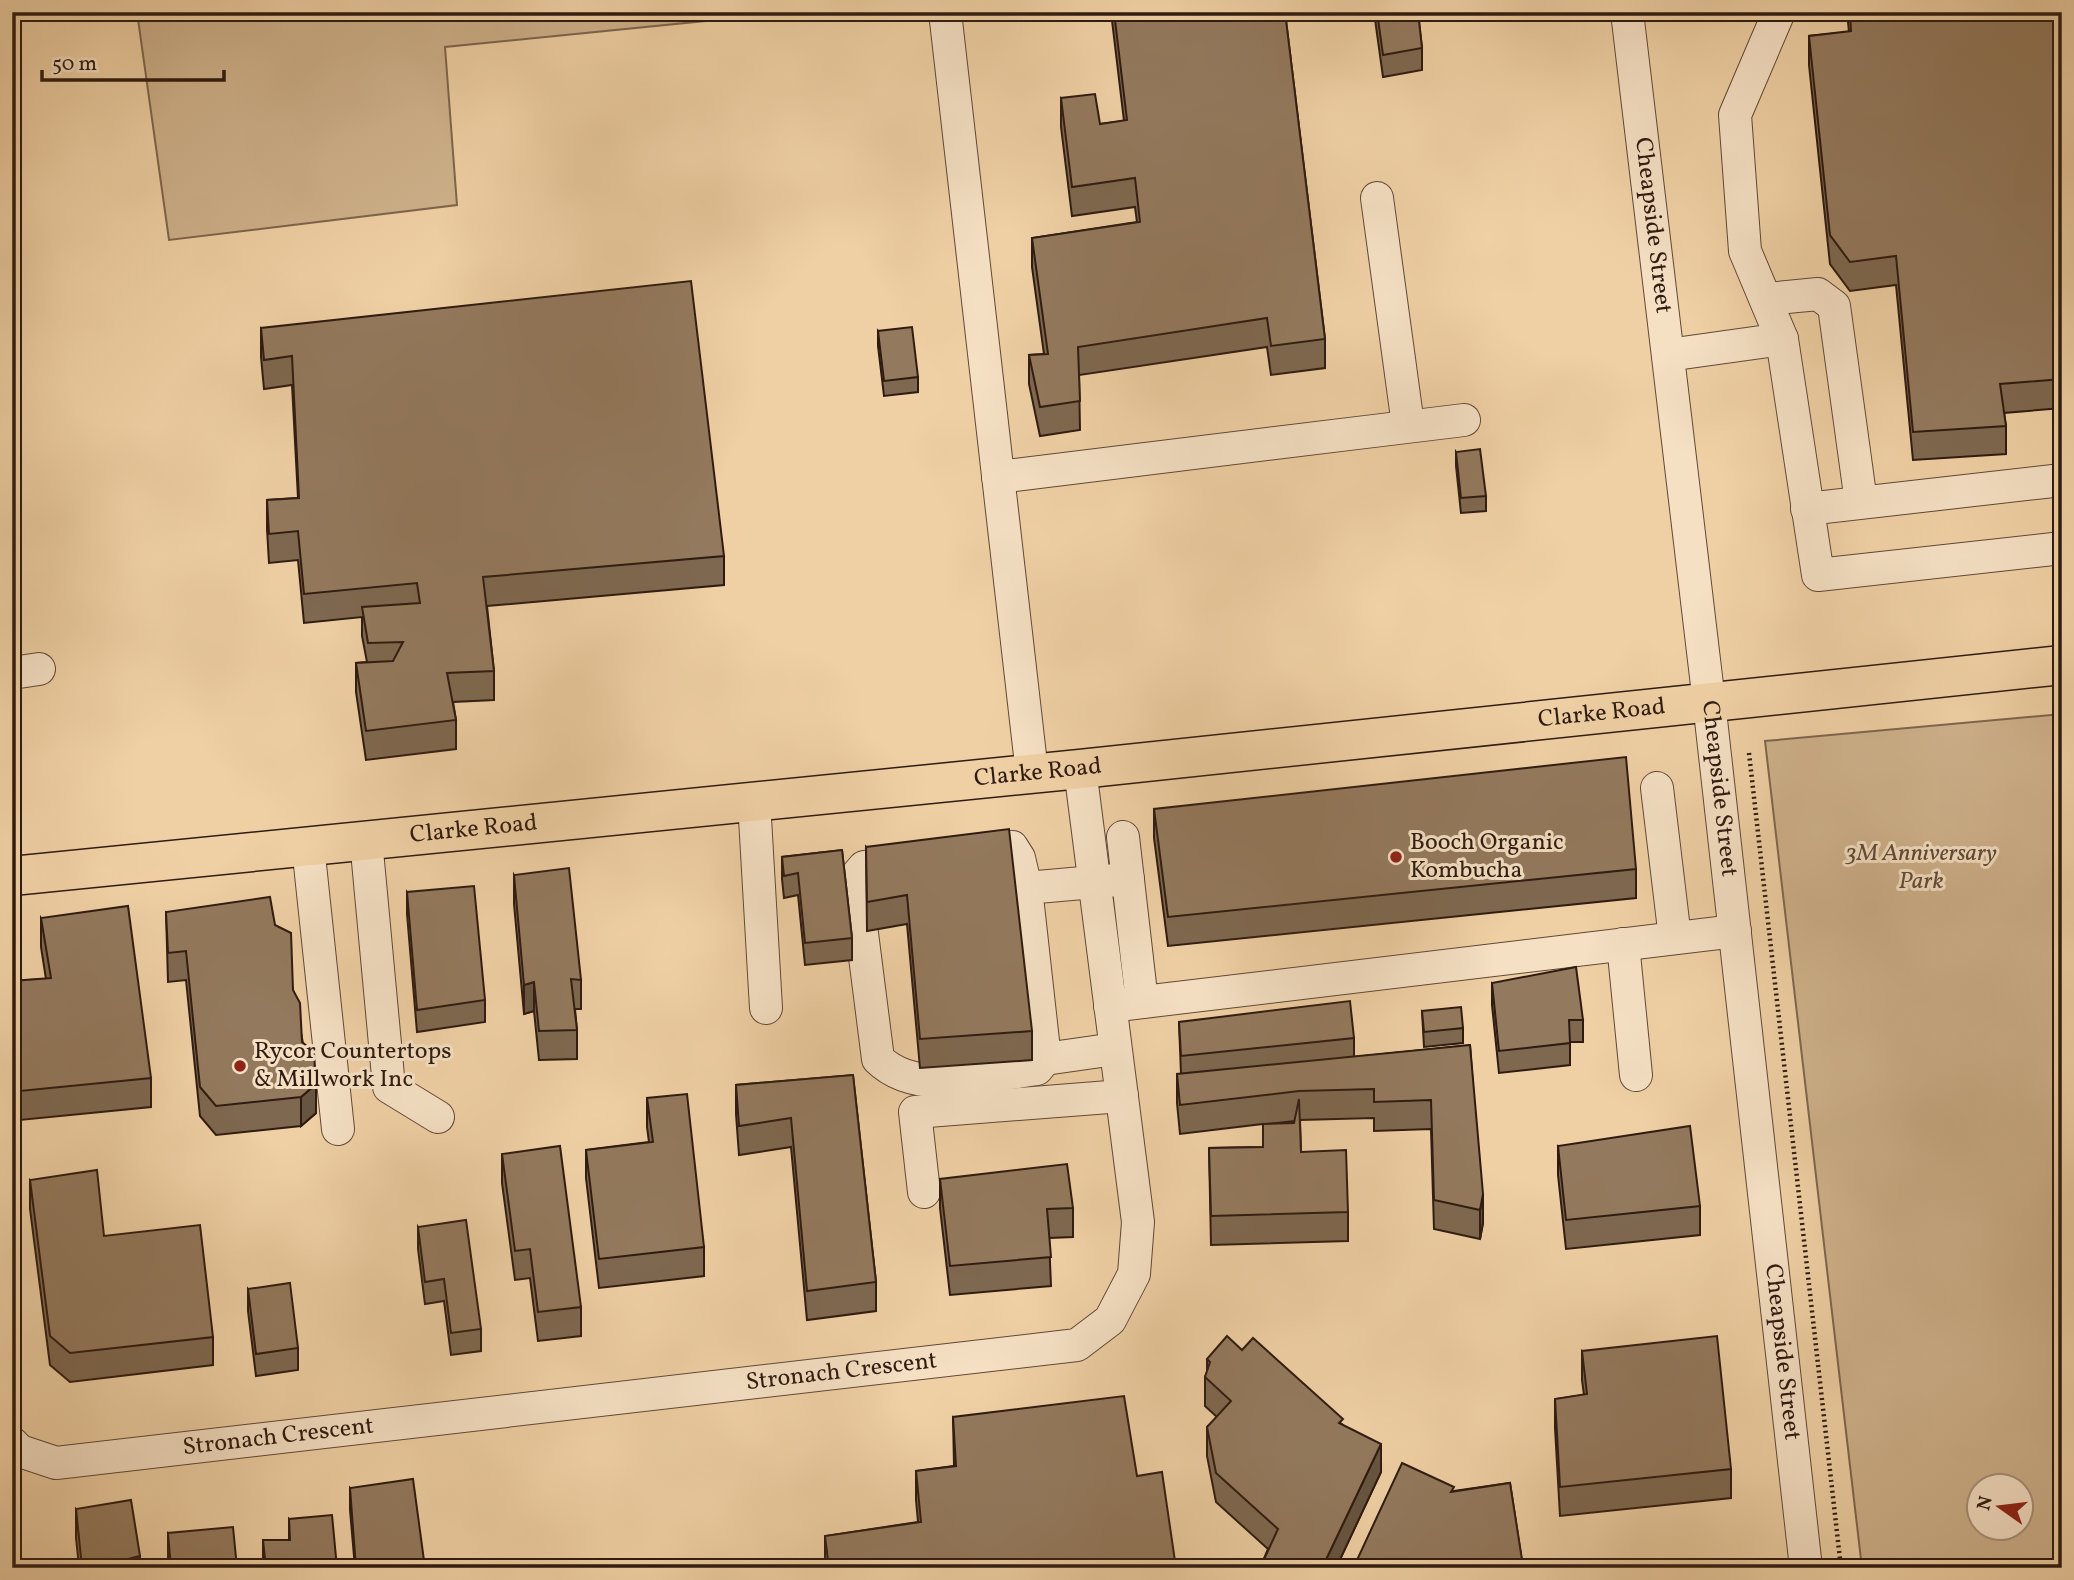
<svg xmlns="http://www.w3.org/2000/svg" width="2074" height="1580" font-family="Vollkorn,serif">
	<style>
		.green { fill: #ceb18b; stroke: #7e664e; stroke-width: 2; fill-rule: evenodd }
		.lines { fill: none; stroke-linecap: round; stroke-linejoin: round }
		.minor-casing { stroke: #5f4836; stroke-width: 34 }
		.major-casing { stroke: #2f1b11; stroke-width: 41 }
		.path { stroke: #2f1b11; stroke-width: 4.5; stroke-dasharray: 2 3.5; stroke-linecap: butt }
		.minor { stroke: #f5e0c4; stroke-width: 32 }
		.major { stroke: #efd0a4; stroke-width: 38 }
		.wall { fill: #7e6850; stroke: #2f1b11; stroke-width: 2; fill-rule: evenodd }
		.shaded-wall { fill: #675541; stroke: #2f1b11; stroke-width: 2 }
		.building { fill: #93795d; stroke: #2f1b11; stroke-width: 2 }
		.poi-dot { fill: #8f2418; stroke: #f5e0c4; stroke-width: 2.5 }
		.labels { text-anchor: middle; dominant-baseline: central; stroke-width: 6; stroke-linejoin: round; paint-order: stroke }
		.street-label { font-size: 24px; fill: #2f1b11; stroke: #f5e0c4 }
		.poi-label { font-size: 24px; fill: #2f1b11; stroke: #f5e0c4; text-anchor: start }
		.park-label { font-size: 24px; font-style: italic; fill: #5f4836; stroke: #f5e0c4 }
	</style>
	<rect width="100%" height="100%" fill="#efd0a4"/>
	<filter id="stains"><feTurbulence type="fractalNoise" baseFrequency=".00286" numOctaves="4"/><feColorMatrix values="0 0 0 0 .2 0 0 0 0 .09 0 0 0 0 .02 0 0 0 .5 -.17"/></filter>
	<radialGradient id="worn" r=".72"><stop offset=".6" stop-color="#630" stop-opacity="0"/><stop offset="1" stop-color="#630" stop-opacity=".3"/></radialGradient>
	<!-- green -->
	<g class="green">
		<path d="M137,12H714L715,20L445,47L457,205L169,240Z"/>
		<path d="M2062,714V1568H1862L1765,741ZM1980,1486H2022V1528H1980Z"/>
	</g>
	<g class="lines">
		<!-- minor casing -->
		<g class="minor-casing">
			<g id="minor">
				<path d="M945,12L1032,773"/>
				<path id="s1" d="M1627,12L1709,702L1806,1568"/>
				<path d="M1779,12L1735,115L1745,251L1782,339L1818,575L2062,548"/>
				<path d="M1377,198L1408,425"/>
				<path d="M1767,299L1818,294L1834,306L1861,502"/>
				<path d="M1668,355L1782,339"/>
				<path d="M998,477L1464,420"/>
				<path d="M1807,509L2062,480"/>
				<path d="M12,673L39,669"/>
				<path d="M1657,788L1675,938"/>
				<path d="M754,801L766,1008"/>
				<path d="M1123,837L1142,1002"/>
				<path d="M366,840L389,1087L438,1117"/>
				<path d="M308,846L338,1129"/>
				<path d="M971,852L1012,847L1019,858L1026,888"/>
				<path d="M909,860L864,867L858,874L857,894L878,1059C918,1098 987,1075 1037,1069L1045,1059"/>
				<path d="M1623,944L1636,1075"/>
				<path d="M1110,1006L1735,931"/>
				<path d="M1115,1049L1045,1059L1026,888L1128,879"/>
				<path d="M924,1192L915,1112L1122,1096"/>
				<path id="s2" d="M12,1443L20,1451L56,1463L1077,1345L1110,1320L1134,1274L1138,1222L1080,769"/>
			</g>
		</g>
		<!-- major casing -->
		<g class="major-casing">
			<g id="major">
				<path id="s3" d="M12,876L1080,769L2062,665"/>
			</g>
		</g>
		<!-- path -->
		<path class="path" d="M1749,753L1841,1568"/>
		<!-- minor -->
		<use href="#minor" class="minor"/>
		<!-- major -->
		<use href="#major" class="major"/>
	</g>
	<!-- wall -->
	<g class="wall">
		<path d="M1111,12H1285L1325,339V368L1271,375L1267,347L1079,375L1080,430L1040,436L1029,384V355L1044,354L1032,267V238L1137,222L1135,207L1072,216L1061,127V98L1100,124L1124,121Z"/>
		<path d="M1374,12H1418L1422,48V70L1383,77Z"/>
		<path d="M1847,12H2062V408L2004,413L2006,426V454L1913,460L1896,285L1850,291L1830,264L1809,65V36L1849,32Z"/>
		<path d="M261,328L724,556V585L487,606L494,671V700L453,702L456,720V749L366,760L356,692V663L367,662L362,636V617L304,623L298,560L269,563L267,529V500L298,498L292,385L264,389L261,357Z"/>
		<path d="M878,331L918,377V392L884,396L878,346Z"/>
		<path d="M1456,452L1486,496V511L1461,513L1456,466Z"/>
		<path d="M1154,809L1636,869V898L1168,946L1154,838Z"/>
		<path d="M866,847L1032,1031V1060L920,1068L907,924L867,931Z"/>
		<path d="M842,850L852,938V960L805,965L798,895L784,898L782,879V857Z"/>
		<path d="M514,875L581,980V1009H575L577,1030V1059L539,1060L534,1011L524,1014L514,904Z"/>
		<path d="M407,892L485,1000V1022L417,1032L407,914Z"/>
		<path d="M166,912L275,925L293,990L316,1113L301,1126L216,1135L200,1116L186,980L168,982Z"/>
		<path d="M41,918L151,1078V1107L20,1120L12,1070V981L46,979L41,947Z"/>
		<path d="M1492,983L1583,1020V1042H1570V1065L1499,1073L1492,1005Z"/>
		<path d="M1422,1011L1463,1028V1043L1424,1047Z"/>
		<path d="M1179,1022L1354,1038V1057L1470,1045L1483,1223L1480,1239L1434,1229L1431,1129L1374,1131V1118L1300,1120L1301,1152L1348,1212V1241L1211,1245L1209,1148L1263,1147V1124L1180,1134L1177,1103V1074H1181ZM1295,1121L1294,1123L1267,1124Z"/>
		<path d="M853,1075L876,1282V1311L807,1320L791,1147L739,1155L736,1114V1085Z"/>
		<path d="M647,1098L704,1247V1276L599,1288L586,1178V1150L649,1142L647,1127Z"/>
		<path d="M1558,1146L1700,1206V1235L1566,1249L1558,1175Z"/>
		<path d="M502,1154L581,1307V1336L538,1341L530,1278L515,1280L502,1183Z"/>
		<path d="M940,1179L1073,1208V1237L1049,1238L1051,1286L950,1295L940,1208Z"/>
		<path d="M30,1180L104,1236L213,1337V1365L70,1382L50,1365L30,1209Z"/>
		<path d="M418,1227L481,1329V1351L451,1355L444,1301L425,1304L418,1249Z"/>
		<path d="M248,1289L298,1348V1370L256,1376L248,1311Z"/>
		<path d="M1242,1350L1343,1425L1381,1472L1336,1568H1260L1268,1549L1216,1502L1207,1456V1427L1217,1417L1205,1406V1377L1207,1372V1359Z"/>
		<path d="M1582,1351L1731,1469V1498L1560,1516L1555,1428V1399L1584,1395L1582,1380Z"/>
		<path d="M953,1417L1137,1476L1176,1568H825V1536L918,1522L916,1500V1471L954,1466Z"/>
		<path d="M1510,1483L1523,1568H1357V1560L1454,1491Z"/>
		<path d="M350,1488L425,1568H355L350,1510Z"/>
		<path d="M76,1509L140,1568L79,1567L76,1538Z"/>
		<path d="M289,1519L337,1568H263V1540H289Z"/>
		<path d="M168,1533L237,1568H168Z"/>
	</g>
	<!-- shaded-wall -->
	<g class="shaded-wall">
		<path d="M534,982V1011L524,1014V985Z"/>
		<path d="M316,1084V1113L301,1126V1097Z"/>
		<path d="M1483,1194V1223L1480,1239V1210Z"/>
		<path d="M1381,1444V1472L1336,1568H1322Z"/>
		<path d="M140,1556V1568H124V1560Z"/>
	</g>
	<!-- building -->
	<g class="building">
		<path d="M1114,12H1285L1325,339L1271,346L1267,318L1078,347L1080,401L1040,407L1029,355L1048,354L1032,238L1140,222L1135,178L1072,187L1061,98L1095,94L1100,124L1127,120Z"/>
		<path d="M1377,12H1418L1422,48L1383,55Z"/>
		<path d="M1850,12H2062V379L2000,384L2006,426L1913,432L1896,256L1850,262L1830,235L1809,36L1851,31Z"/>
		<path d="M691,281L724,556L483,577L494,671L447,673L456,720L366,731L356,663L393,661L403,642L368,643L362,607L420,603L417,583L304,594L298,531L269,534L267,500L299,498L292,356L264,360L261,328Z"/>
		<path d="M912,327L918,377L884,381L878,331Z"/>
		<path d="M1480,449L1486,496L1461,498L1456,452Z"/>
		<path d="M1626,757L1636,869L1168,917L1154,809Z"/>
		<path d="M1009,829L1032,1031L920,1039L907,895L867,902L866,847Z"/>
		<path d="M842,850L852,938L805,943L798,873L784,876L782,857Z"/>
		<path d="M569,868L581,980L571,979L577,1030L539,1031L534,982L524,985L514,875Z"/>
		<path d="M474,886L485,1000L417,1010L407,892Z"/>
		<path d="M270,897L275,925L291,933L293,990L300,1003L302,1042L314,1052L316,1084L301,1097L216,1106L200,1087L186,951L168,953L166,912Z"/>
		<path d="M128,906L151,1078L20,1091L12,1041V981L51,978L41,918Z"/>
		<path d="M1576,967L1583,1020H1569L1570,1043L1499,1051L1492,983Z"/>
		<path d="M1350,1001L1354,1038L1181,1056L1179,1022Z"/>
		<path d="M1461,1007L1463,1028L1424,1032L1422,1011Z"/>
		<path d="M1470,1045L1483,1194L1480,1210L1434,1200L1431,1100L1374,1102V1089L1299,1091L1180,1105L1177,1074Z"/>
		<path d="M853,1075L876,1282L807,1291L791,1118L739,1126L736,1085Z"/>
		<path d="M687,1094L704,1247L599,1259L586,1150L653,1142L647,1098Z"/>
		<path d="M1299,1099L1301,1152L1346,1150L1348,1212L1211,1216L1209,1148L1263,1147V1124L1294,1123Z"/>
		<path d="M1690,1126L1700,1206L1566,1220L1558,1146Z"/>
		<path d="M560,1146L581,1307L538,1312L530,1249L515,1251L502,1154Z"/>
		<path d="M1067,1164L1073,1208L1047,1209L1051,1257L950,1266L940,1179Z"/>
		<path d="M97,1170L104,1236L200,1225L213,1337L70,1353L50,1336L30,1180Z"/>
		<path d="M466,1220L481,1329L451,1333L444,1279L425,1282L418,1227Z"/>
		<path d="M290,1283L298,1348L256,1354L248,1289Z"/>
		<path d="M1227,1336L1242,1350L1253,1338L1343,1419L1339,1423L1381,1444L1322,1568H1260L1278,1529L1216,1473L1207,1427L1231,1401L1205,1377L1210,1362L1207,1359Z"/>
		<path d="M1717,1336L1731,1469L1560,1487L1555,1399L1587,1394L1582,1351Z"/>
		<path d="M1124,1396L1137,1476L1162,1472L1176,1568H829L825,1536L921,1522L916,1471L956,1466L953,1417Z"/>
		<path d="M1402,1463L1454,1487L1451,1492L1510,1483L1523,1566L1514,1568H1373L1357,1560Z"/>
		<path d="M413,1479L425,1568H356L350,1488Z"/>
		<path d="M131,1500L140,1556L124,1560L127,1568H74L82,1567L76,1509Z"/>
		<path d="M332,1515L337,1568H266L263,1540H290L289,1519Z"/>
		<path d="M233,1527L237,1568H171L168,1533Z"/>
	</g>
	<!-- markers -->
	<g class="poi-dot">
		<circle cx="1396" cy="857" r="7"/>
		<circle cx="240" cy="1066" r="7"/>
	</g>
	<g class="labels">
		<!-- street labels -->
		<g class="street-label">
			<text stroke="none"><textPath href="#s1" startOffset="215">Cheapside Street</textPath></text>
			<text stroke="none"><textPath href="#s3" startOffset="1598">Clarke Road</textPath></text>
			<text stroke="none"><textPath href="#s3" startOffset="1031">Clarke Road</textPath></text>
			<text stroke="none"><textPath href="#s1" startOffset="782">Cheapside Street</textPath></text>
			<text stroke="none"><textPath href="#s3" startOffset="464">Clarke Road</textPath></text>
			<text stroke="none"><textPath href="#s1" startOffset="1349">Cheapside Street</textPath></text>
			<text stroke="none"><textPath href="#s2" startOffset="840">Stronach Crescent</textPath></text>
			<text stroke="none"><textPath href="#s2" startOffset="273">Stronach Crescent</textPath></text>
		</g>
		<!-- poi labels -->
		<g class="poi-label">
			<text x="1410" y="843">Booch Organic<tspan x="1410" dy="28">Kombucha</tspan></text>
			<text x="254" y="1052">Rycor Countertops<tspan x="254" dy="28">&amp; Millwork Inc</tspan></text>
		</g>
		<!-- park labels -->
		<g class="park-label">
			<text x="1921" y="854">3M Anniversary<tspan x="1921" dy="28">Park</tspan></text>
		</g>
	</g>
	<!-- margin -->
	<rect width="2074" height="1580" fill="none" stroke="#efd0a4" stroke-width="42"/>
	<rect x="14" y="14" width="2046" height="1552" fill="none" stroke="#2f1b11" stroke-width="3.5"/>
	<rect x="21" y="21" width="2032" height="1538" fill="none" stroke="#2f1b11" stroke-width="2"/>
	<!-- north arrow -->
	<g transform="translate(2000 1507) rotate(284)"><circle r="33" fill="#f5e0c4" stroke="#a6917c" stroke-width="2"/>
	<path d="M0-5L12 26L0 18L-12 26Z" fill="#8f2418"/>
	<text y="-10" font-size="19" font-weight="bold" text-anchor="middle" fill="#2f1b11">N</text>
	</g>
	<!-- scale -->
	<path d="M42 70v10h182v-10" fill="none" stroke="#2f1b11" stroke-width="3.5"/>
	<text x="52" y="70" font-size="21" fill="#2f1b11" stroke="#f5e0c4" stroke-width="5" paint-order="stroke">50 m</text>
	<rect width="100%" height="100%" filter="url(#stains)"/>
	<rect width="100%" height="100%" fill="url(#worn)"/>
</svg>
